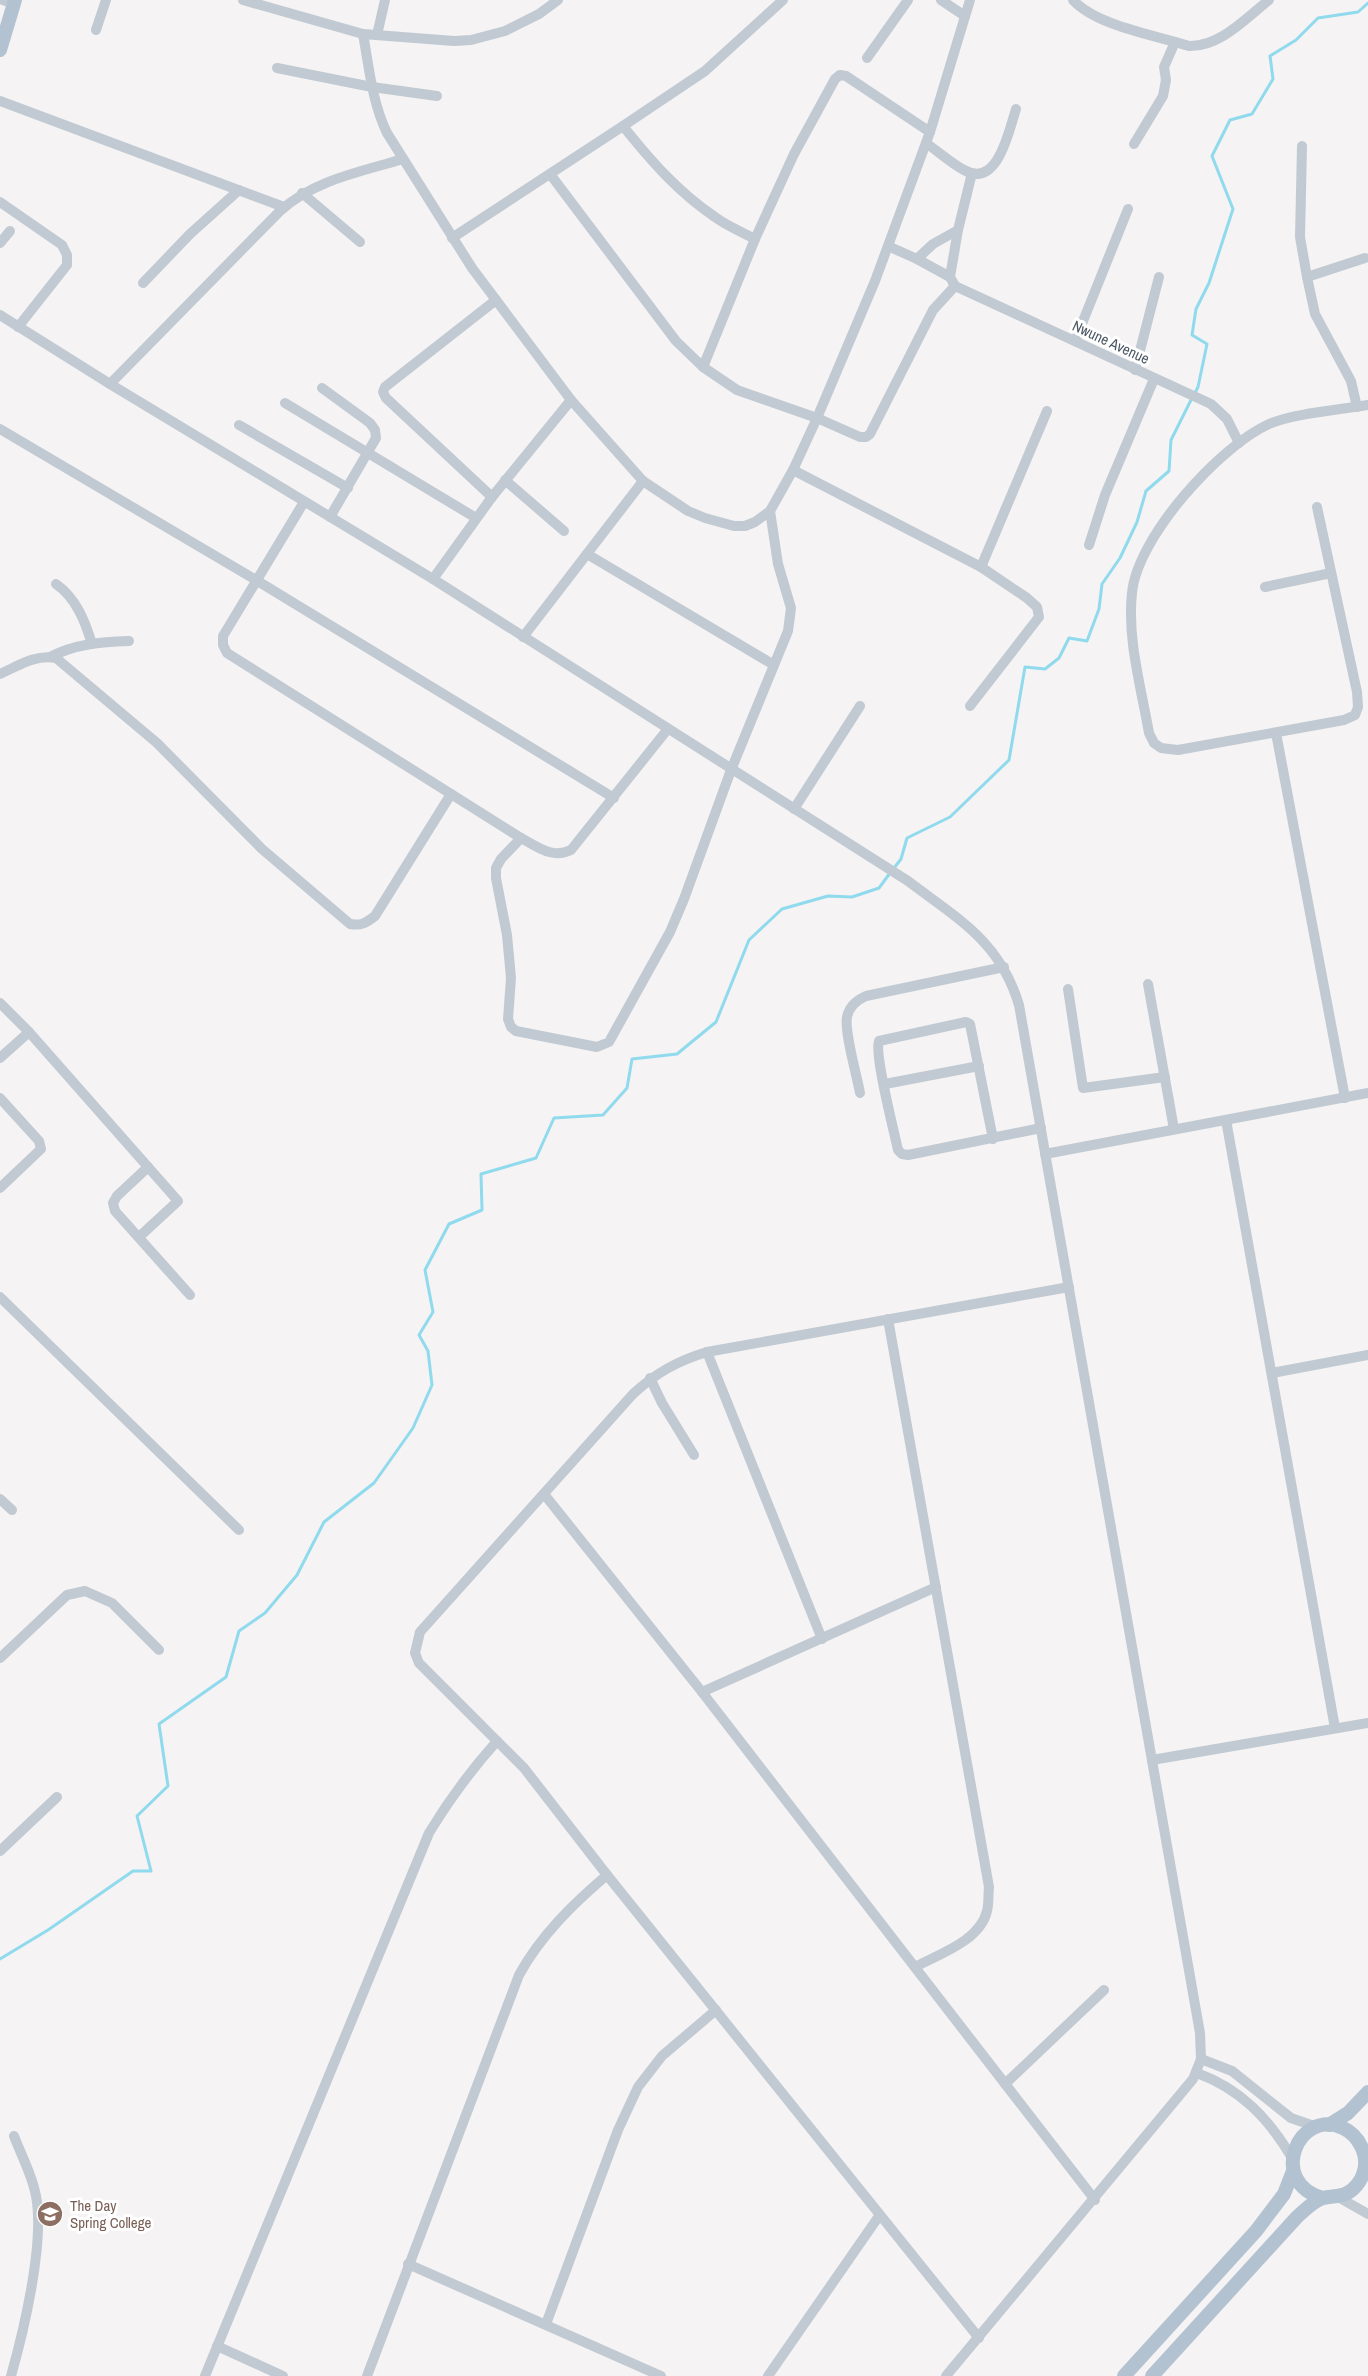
<svg xmlns="http://www.w3.org/2000/svg" width="1368" height="2376" font-family="'Archivo Narrow',sans-serif">
	<style>
		.lines { fill: none; stroke-linecap: round; stroke-linejoin: round }
		.stream { stroke: #90daee; stroke-width: 3 }
		.minor { stroke: #c1cad2; stroke-width: 10 }
		.major { stroke: #b3c2d1; stroke-width: 14 }
		.labels { text-anchor: middle; dominant-baseline: central; stroke-width: 6; stroke-linejoin: round; paint-order: stroke }
		.street-label { font-size: 15px; fill: #4a5661; stroke: #fff }
		.education-label { font-size: 15px; fill: #785e54; stroke: #fff; text-anchor: start }
	</style>
	<rect width="100%" height="100%" fill="#f5f3f3"/>
	<g class="lines">
		<!-- stream -->
		<g class="stream">
			<path d="M1195,393L1198,387L1207,344L1192,335L1196,309L1209,283L1233,209L1212,156L1230,120L1252,114L1273,79L1270,56L1296,40L1318,18L1358,12L1368,3"/>
			<path d="M894,868L901,859L907,838L950,817L1009,760L1025,667L1045,669L1059,658L1069,638L1087,641L1099,609L1102,584L1120,558L1137,522L1146,491L1169,471L1171,440L1192,398"/>
			<path d="M0,1959L48,1930L133,1871H151L137,1816L168,1786L159,1724L226,1677L239,1631L265,1613L297,1575L324,1522L374,1483L413,1428L432,1385L428,1351L419,1335L433,1312L425,1270L449,1224L482,1210L481,1174L536,1158L554,1118L603,1115L627,1088L632,1059L677,1054L716,1022L749,940L782,909L828,896L852,897L879,888L890,873"/>
		</g>
		<!-- minor -->
		<g class="minor">
			<path d="M3,0L14,4"/>
			<path d="M243,0L363,34L454,41L471,40L505,31L539,14L558,0"/>
			<path d="M941,0L965,16"/>
			<path d="M1073,0C1097,26 1155,35 1189,46C1220,47 1246,18 1269,0"/>
			<path d="M96,30L106,0"/>
			<path d="M363,34C369,67 372,102 387,133L472,268L571,400L643,481L688,511L705,518L734,526H745L755,522L770,511L793,470L817,418L875,281L930,132L970,0"/>
			<path d="M377,35L385,0"/>
			<path d="M867,58L908,0"/>
			<path d="M277,68L372,87L437,96"/>
			<path d="M0,101L284,207"/>
			<path d="M623,126C651,161 678,192 715,217C727,226 742,232 755,239"/>
			<path d="M926,143C939,152 951,163 964,170C998,189 1009,130 1016,109"/>
			<path d="M1134,144L1163,96L1166,80L1164,67L1175,42"/>
			<path d="M1302,146L1300,237L1307,277L1315,314L1351,381L1357,407"/>
			<path d="M550,174L676,341L703,367L737,390L817,418L860,437H866L870,434L933,310L955,286"/>
			<path d="M302,193L360,242"/>
			<path d="M0,202L62,245L67,255V265L18,327"/>
			<path d="M452,238L623,126L705,71L783,0"/>
			<path d="M0,243L10,231"/>
			<path d="M888,246L917,259L933,244L958,230"/>
			<path d="M917,259L950,277"/>
			<path d="M1307,277L1365,258"/>
			<path d="M143,283L190,234L239,190"/>
			<path d="M955,286L1211,404L1227,419L1239,443"/>
			<path d="M955,286L950,277L958,230L972,173"/>
			<path d="M0,315L110,384L433,579L908,881C958,919 1000,941 1019,1005L1200,2033L1201,2059L1193,2079L946,2376"/>
			<path d="M1075,341L1128,209"/>
			<path d="M703,367L755,239L794,154L835,79L840,75L846,76L930,132"/>
			<path d="M1135,370L1159,277"/>
			<path d="M110,384L280,211C314,180 360,172 403,159"/>
			<path d="M322,388L370,423L375,430L376,438L330,517"/>
			<path d="M285,403L476,518"/>
			<path d="M239,425L348,488"/>
			<path d="M0,429L256,580L614,798"/>
			<path d="M793,470L981,567L1027,598L1037,607L1039,617L970,706"/>
			<path d="M505,480L564,531"/>
			<path d="M492,497L386,398L383,392L385,387L496,300"/>
			<path d="M304,502L223,636V645L227,653L521,838C538,847 552,859 571,850L667,730"/>
			<path d="M1317,507L1357,692L1358,707L1355,715L1344,720L1178,750L1161,748L1154,743L1149,733C1141,687 1127,639 1132,593C1137,537 1220,446 1269,424C1295,413 1340,410 1368,405"/>
			<path d="M1089,545L1105,495L1154,379"/>
			<path d="M587,554L774,665"/>
			<path d="M981,567L1047,411"/>
			<path d="M433,579L492,497L571,400"/>
			<path d="M56,584C76,598 85,621 92,644"/>
			<path d="M1265,587L1331,573"/>
			<path d="M523,637L643,481"/>
			<path d="M50,657C75,644 101,642 129,641"/>
			<path d="M0,674C18,666 35,654 56,658L157,743L262,849L350,924C361,926 366,923 375,916L451,794"/>
			<path d="M1276,733L1345,1098"/>
			<path d="M794,809L860,706"/>
			<path d="M521,838L501,859L496,868V878L507,935L511,978L508,1019L511,1027L516,1031L597,1047L609,1042L670,932L684,899L731,770L788,631L791,608L778,564L770,511"/>
			<path d="M1148,984L1174,1129"/>
			<path d="M1068,989L1083,1088L1165,1077"/>
			<path d="M0,1003L29,1032L178,1201L139,1237"/>
			<path d="M0,1058L29,1032"/>
			<path d="M885,1084L979,1066"/>
			<path d="M860,1093C857,1076 844,1031 847,1017C849,1007 857,1000 866,996L1004,967"/>
			<path d="M0,1098L39,1141L41,1149L0,1188"/>
			<path d="M1226,1120L1335,1728"/>
			<path d="M993,1139L970,1024L966,1022L879,1041C874,1054 894,1131 898,1150L902,1154L908,1155L1041,1128"/>
			<path d="M1045,1154L1368,1093"/>
			<path d="M148,1167L117,1196L113,1203L115,1211L190,1295"/>
			<path d="M0,1297L239,1530"/>
			<path d="M888,1319L989,1887C988,1895 989,1904 987,1911C980,1941 939,1954 915,1967"/>
			<path d="M707,1352L822,1639"/>
			<path d="M1272,1373L1368,1355"/>
			<path d="M650,1378L662,1403L694,1455"/>
			<path d="M544,1494L702,1692L1095,2200"/>
			<path d="M0,1499L12,1510"/>
			<path d="M0,1658L67,1595L85,1591L112,1603L159,1650"/>
			<path d="M702,1692L936,1587"/>
			<path d="M1152,1760L1368,1723"/>
			<path d="M0,1851L57,1797"/>
			<path d="M1201,2059L1232,2071L1291,2118L1317,2127"/>
			<path d="M1197,2073C1241,2089 1269,2119 1292,2158"/>
			<path d="M1005,2084L1104,1990"/>
			<path d="M1338,2197L1368,2214"/>
			<path d="M408,2264L661,2376"/>
			<path d="M546,2324L618,2130L638,2087L662,2056L716,2010"/>
			<path d="M979,2338L607,1875L524,1768L419,1663L415,1653L420,1632L633,1394C656,1373 677,1361 707,1352L1069,1287"/>
			<path d="M217,2346L283,2376"/>
			<path d="M11,2376C24,2330 43,2249 37,2202C34,2179 22,2157 14,2136"/>
			<path d="M205,2376L429,1833C449,1800 471,1770 497,1741"/>
			<path d="M367,2376L519,1975C541,1935 573,1904 607,1875"/>
			<path d="M768,2376L879,2216"/>
		</g>
		<!-- major -->
		<g class="major">
			<path d="M0,50L15,0"/>
			<path d="M1329,2125L1348,2113L1368,2092"/>
			<path d="M1124,2376L1256,2231L1284,2194L1293,2171"/>
			<path d="M1152,2376L1297,2217C1304,2211 1313,2201 1323,2198C1335,2195 1346,2198 1356,2186C1365,2176 1368,2161 1362,2148C1358,2139 1352,2132 1343,2128C1298,2107 1267,2183 1323,2198"/>
		</g>
	</g>
	<!-- icons -->
	<defs>
		<g id="school-disc" transform="scale(1.35)"><circle r="9.5" fill="#8d6e63" stroke="#fff"/><path d="M0-5L7-2L0 1L-7-2ZM-4 1L0 2.5L4 1V4Q0 6-4 4Z" fill="#fff"/></g>
	</defs>
	<g fill-rule="evenodd">
		<use href="#school-disc" x="50" y="2214"/>
	</g>
	<g class="labels">
		<!-- street labels -->
		<g class="street-label">
			<text transform="translate(1111 342) rotate(25)">Nwune Avenue</text>
		</g>
		<!-- education labels -->
		<g class="education-label">
			<text x="70" y="2205">The Day<tspan x="70" dy="17">Spring College</tspan></text>
		</g>
	</g>
</svg>
